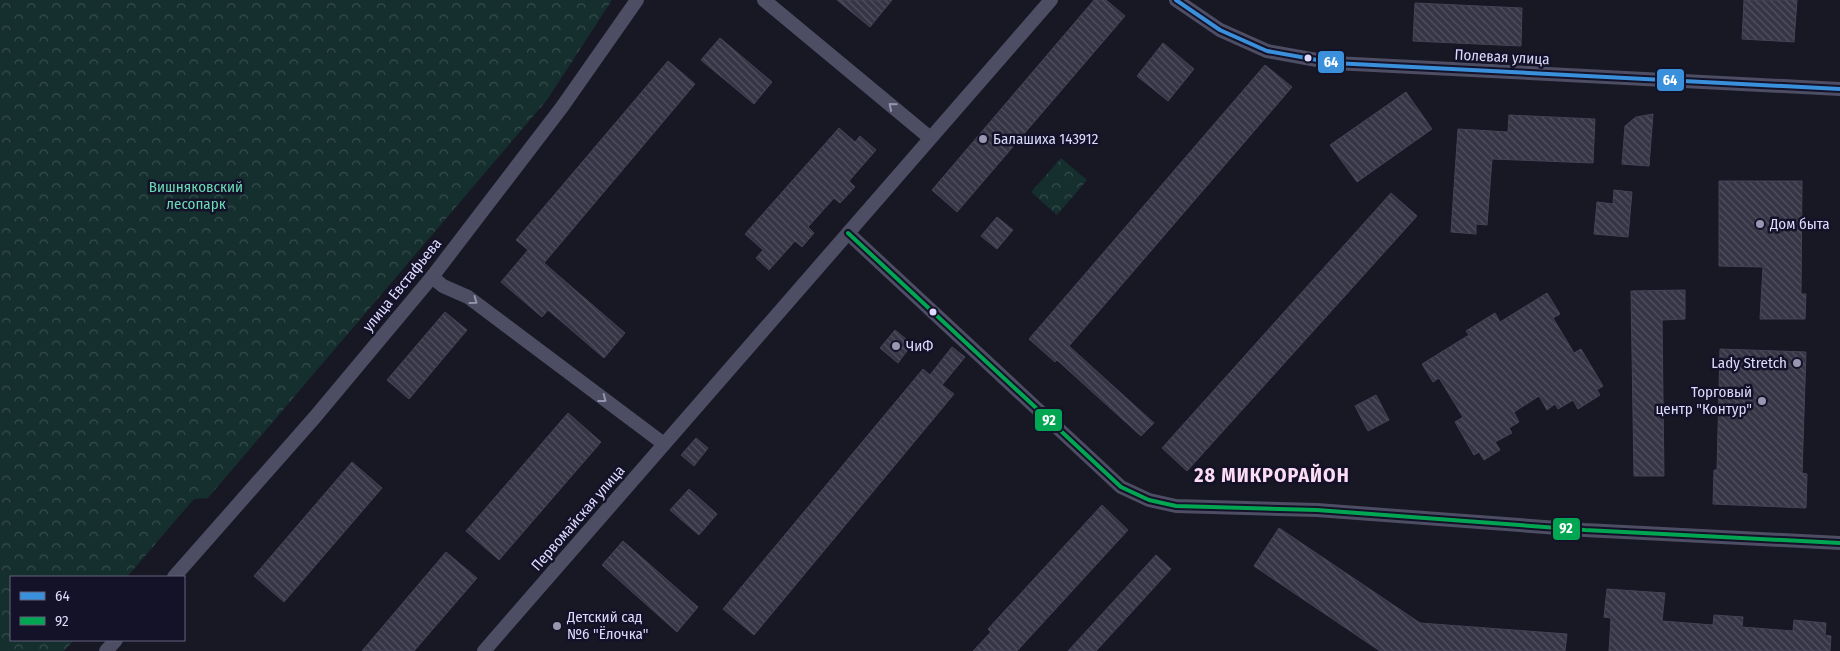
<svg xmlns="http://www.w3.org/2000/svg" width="1840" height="651" font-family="'Fira Sans Condensed',sans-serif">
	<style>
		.forest { fill: url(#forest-crowns) }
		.building { fill: url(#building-back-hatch); stroke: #454256 }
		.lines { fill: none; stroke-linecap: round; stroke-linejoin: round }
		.minor { stroke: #4d4d64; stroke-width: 14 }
		.bus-1-casing { stroke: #141229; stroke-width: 8 }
		.bus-2-casing { stroke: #141229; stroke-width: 8 }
		.bus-1 { stroke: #3a90db; stroke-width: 4 }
		.bus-2 { stroke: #00a651; stroke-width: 4 }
		.oneway { stroke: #9594b0 }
		.bus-dot { fill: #dddbfd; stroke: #141229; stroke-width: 2 }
		.poi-dot { fill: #9896b1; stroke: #141229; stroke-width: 2 }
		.labels { text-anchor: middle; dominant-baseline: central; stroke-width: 5; stroke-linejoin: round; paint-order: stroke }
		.street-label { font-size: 15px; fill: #dddbfd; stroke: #141229 }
		.poi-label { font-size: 15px; fill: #dddbfd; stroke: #141229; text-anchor: start }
		.park-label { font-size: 15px; fill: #6adbb5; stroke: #141229 }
		.district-label { font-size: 20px; font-weight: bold; letter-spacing: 1px; fill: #fdddf4; stroke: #141229 }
		.line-badge { stroke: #141229; stroke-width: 2 }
		.badge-label { font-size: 14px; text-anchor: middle; font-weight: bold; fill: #fff }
	</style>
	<defs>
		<pattern id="forest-crowns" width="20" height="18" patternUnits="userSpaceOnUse" patternTransform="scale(1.25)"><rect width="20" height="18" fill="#152e2e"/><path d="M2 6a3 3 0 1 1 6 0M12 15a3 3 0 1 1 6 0" fill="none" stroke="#374c4d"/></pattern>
		<pattern id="building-back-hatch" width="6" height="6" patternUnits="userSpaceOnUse" patternTransform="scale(1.25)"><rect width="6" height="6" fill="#363545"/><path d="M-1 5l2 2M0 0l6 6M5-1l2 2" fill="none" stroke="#535261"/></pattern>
	</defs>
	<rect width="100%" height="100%" fill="#181724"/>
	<!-- forest -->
	<g class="forest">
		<path d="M0,0H612L547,100L208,498L194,499L127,577H11V640H74L64,651H0Z"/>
		<path d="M1061,158L1087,180L1057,215L1031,192Z"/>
	</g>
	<!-- building -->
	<g class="building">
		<path d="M837,0H892L870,27Z"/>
		<path d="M1094,0H1106L1125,16L957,212L932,190Z"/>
		<path d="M1744,0H1797L1794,42L1742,39Z"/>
		<path d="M1415,3L1522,8L1521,46L1413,41Z"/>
		<path d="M720,38L772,82L754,104L701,60Z"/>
		<path d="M1163,43L1194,69L1168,101L1137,76Z"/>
		<path d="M668,61L695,84L544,263L625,333L604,358L548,310L542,317L501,282L528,250L516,240Z"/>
		<path d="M1265,65L1292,87L1069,346L1154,423L1141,436L1057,360L1055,362L1029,339Z"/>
		<path d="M1406,92L1432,129L1357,182L1330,145Z"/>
		<path d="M1653,114L1649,166L1622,164L1625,126L1636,117Z"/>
		<path d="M1509,115L1595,119L1593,163L1492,159L1487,225L1476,224V234L1451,232L1458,129L1508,132Z"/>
		<path d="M839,128L855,142L860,136L876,150L849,181L855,187L840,203L834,198L808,227L814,233L802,247L795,241L769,270L756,258L763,250L745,234Z"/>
		<path d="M1719,181H1802L1801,294H1806L1805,319H1760L1763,267L1719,266Z"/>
		<path d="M1614,190L1632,192L1628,237L1594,234L1597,202L1613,204Z"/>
		<path d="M1391,193L1417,216L1187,471L1162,448Z"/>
		<path d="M997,217L1013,230L997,249L981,236Z"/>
		<path d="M1685,290V319L1662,320L1664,476H1634L1631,291Z"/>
		<path d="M1547,293L1560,314L1553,318L1574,353L1581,349L1603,386L1597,390L1600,395L1578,409L1573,400L1558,409L1555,404L1547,410L1539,396L1514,412L1519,422L1509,428L1512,433L1495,442L1500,450L1484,460L1479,452L1474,455L1455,422L1463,417L1439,378L1433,382L1422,364L1469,335L1466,331L1495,313L1500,322Z"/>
		<path d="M445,312L467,330L409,399L387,380Z"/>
		<path d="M895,330L912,344L898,363L880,348Z"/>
		<path d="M952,347L965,357L942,385L954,394L754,635L723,609L923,369L930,375Z"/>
		<path d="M1720,349L1806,352L1802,473L1807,474L1806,508L1713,504L1714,470H1717Z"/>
		<path d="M1376,395L1389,420L1368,431L1355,406Z"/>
		<path d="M568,413L601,442L499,560L466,531Z"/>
		<path d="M696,438L708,448L694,466L681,455Z"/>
		<path d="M352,462L382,488L284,602L254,576Z"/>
		<path d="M689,489L717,514L699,535L670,510Z"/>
		<path d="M1102,505L1128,530L1017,651H973L991,632L988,629Z"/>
		<path d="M1279,528L1420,623L1567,634L1565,651H1380L1254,566Z"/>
		<path d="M623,541L698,607L677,632L602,565Z"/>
		<path d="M446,552L477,578L414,651H362Z"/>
		<path d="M1156,555L1171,569L1096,651H1068Z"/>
		<path d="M1607,589L1665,593L1662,621L1713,625L1714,615L1743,617L1742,627L1793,631L1794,620L1826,623L1825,635L1831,636L1830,651H1609L1611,618L1604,617Z"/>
	</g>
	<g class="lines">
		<!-- minor -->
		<g class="minor">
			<path d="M764,0L929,137"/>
			<path d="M1176,0L1220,30L1267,51L1334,63L1840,89"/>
			<path d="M848,233L1121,487L1149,500L1176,506L1317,510L1585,530L1840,543"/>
			<path d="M432,277L443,286L468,297L664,444"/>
			<path d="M174,577L315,417L432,277L562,107L637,0"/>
			<path d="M106,651L116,640"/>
			<path d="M484,651L1051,0"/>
		</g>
		<!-- bus-1 casing -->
		<g class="bus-1-casing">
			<path id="bus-1" d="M1176,0L1220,30L1267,51L1334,63L1840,89"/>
		</g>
		<!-- bus-2 casing -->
		<g class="bus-2-casing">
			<path id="bus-2" d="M848,233L1121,487L1149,500L1176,506L1317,510L1585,530L1840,543"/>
		</g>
		<!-- bus-1 -->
		<use href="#bus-1" class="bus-1"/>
		<!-- bus-2 -->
		<use href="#bus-2" class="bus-2"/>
	</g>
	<!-- one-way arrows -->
	<defs><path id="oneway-chevron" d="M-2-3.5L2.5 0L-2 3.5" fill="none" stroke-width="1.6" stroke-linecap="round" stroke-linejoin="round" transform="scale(1.25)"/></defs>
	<g class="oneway">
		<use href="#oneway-chevron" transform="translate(892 106) rotate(-140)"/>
		<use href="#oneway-chevron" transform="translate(474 301) rotate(36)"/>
		<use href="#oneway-chevron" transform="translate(603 399) rotate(37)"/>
	</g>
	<!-- markers -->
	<g class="bus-dot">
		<circle cx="1308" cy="58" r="4.5"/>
		<circle cx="933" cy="312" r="4.5"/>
	</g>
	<g class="poi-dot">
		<circle cx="983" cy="139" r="5"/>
		<circle cx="1760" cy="224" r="5"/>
		<circle cx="896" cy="346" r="5"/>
		<circle cx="1797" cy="363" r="5"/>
		<circle cx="1762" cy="401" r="5"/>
		<circle cx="557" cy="626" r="5"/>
	</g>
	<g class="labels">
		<!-- street labels -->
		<g class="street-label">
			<text transform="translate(1502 57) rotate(3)">Полевая улица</text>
			<text transform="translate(402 285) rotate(-51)">улица Евстафьева</text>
			<text transform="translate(578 518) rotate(-49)">Первомайская улица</text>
		</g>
		<!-- poi labels -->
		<g class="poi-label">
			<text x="993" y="139">Балашиха 143912</text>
			<text x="1770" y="224">Дом быта</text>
			<text x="906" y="346">ЧиФ</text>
			<text x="1787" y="363" text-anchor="end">Lady Stretch</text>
			<text x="1752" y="392" text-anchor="end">Торговый<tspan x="1752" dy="17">центр "Контур"</tspan></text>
			<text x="567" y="617">Детский сад<tspan x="567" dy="17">№6 "Ёлочка"</tspan></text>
		</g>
		<!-- park labels -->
		<g class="park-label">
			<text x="196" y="187">Вишняковский<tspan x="196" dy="17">лесопарк</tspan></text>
		</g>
		<!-- district labels -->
		<g class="district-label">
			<text x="1272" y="475">28 МИКРОРАЙОН</text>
		</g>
	</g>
	<g class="line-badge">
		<rect x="1317" y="50" width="28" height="24" rx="5" fill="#3a90db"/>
		<rect x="1656" y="68" width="29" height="24" rx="5" fill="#3a90db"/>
		<rect x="1034" y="408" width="29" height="24" rx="5" fill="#00a651"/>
		<rect x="1552" y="517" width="29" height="24" rx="5" fill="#00a651"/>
	</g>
	<g class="badge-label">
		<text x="1331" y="67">64</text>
		<text x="1670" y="85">64</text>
		<text x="1049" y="425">92</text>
		<text x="1566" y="533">92</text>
	</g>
	<!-- legend -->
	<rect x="10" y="576" width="175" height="65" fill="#141229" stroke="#64627e"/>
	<rect x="20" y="592" width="25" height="8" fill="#3a90db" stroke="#64627e"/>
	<text x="55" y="601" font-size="15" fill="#dddbfd">64</text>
	<rect x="20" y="617" width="25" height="8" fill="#00a651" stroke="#64627e"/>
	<text x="55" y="626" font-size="15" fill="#dddbfd">92</text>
</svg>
